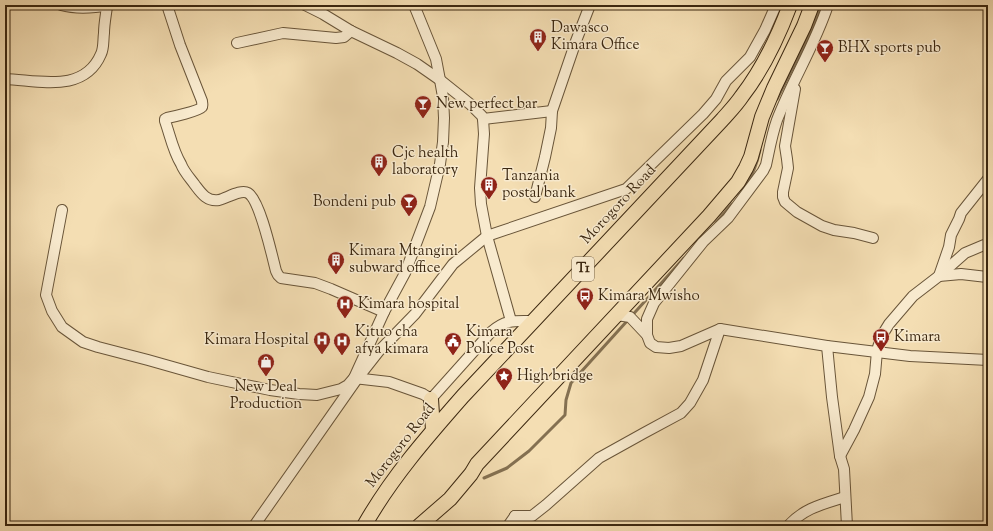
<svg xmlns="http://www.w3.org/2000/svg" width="993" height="531" font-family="'Sorts Mill Goudy',serif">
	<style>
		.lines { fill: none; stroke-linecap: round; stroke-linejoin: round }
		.stream { stroke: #847051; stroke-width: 3 }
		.minor-casing { stroke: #695539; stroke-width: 12 }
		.highway-casing { stroke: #3b2710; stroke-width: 16 }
		.minor { stroke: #f8eace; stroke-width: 10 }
		.highway { stroke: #f4deb3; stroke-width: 14 }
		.labels { text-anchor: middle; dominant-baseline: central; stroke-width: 3; stroke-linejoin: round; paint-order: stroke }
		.shield { fill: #f8eace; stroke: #746249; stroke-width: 1 }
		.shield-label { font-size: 14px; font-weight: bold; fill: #3b2710 }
		.poi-label { font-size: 15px; fill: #3b2710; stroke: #f8eace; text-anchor: start }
		.street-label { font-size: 15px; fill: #3b2710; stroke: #f8eace }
	</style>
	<rect width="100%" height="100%" fill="#f4deb3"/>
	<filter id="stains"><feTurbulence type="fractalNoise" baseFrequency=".005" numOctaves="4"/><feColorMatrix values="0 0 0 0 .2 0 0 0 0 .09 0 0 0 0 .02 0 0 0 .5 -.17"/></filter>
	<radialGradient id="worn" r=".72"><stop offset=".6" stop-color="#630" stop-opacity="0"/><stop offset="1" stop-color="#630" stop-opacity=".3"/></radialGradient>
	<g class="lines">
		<!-- stream -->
		<g class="stream">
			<path d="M777,99L810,34L821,5"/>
			<path d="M745,187C753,175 757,164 760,150"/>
			<path d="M716,223L732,204"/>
			<path d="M484,478L507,468L529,451L565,415L566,400L571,383L684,258"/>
		</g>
		<!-- minor casing -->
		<g class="minor-casing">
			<g id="minor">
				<path d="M61,5C76,9 93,8 109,5"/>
				<path d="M167,5L180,45L202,101C202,103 203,106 202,107C199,111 172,117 167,118L165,119V121C170,135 173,151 181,164C184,172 190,178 195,185C201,193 207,202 219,200C227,198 241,189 248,193C260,200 272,256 276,271L278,275L281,278L315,283L331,289L384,312"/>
				<path d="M305,5L323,14L351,31L397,53L417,64L440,80L470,104L482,116L483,119L484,134L480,188L481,204L487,236L511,321"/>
				<path d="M237,43L283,33L336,38L344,37L351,31"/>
				<path d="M5,79C38,80 84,94 101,54C104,48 103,40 104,33C104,24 106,15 107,6"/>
				<path d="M795,89L785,146L787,159L788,168L783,192V197L785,202L797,212L822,226L834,230L854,233L873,238"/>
				<path d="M483,119L552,111"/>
				<path d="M535,197L545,157L551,128L552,111L576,41L590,5"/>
				<path d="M62,210L46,295L52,311L62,327L83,342L98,347L148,360L208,377L270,390L299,394L317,395L341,389L348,385L354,378L384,312L405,273L430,207L440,164L443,142L444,118L443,97L440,80L436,59L414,5"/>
				<path d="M987,277L961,274L939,276L949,247L951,235L959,219L961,213L988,179"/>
				<path d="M617,315L630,317L647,335L650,343L656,347L669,348L681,346L720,329L827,346L910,356L988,360"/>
				<path d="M647,335V319L654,303L703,242L728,218L763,171L766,165C769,151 772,134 777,120C792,81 815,45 828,5"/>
				<path d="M827,346L832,397L840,456L844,469L847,526"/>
				<path d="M354,378L389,382L423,394L431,399L491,332C506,319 515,321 533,321"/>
				<path d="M840,456L854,430L869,397L875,374L877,351L881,337L889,324L913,296L939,276L965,253L984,245L988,244"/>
				<path d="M515,516H532L546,505L599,458L644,433L681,413L690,403L703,380L720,329"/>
				<path d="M515,516L524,526"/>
				<path d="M254,526L357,379L379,351L415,314L453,264L487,236L626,189L703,114L716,99L726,81L750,57L765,30L776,5"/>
				<path d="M508,526L515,516"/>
				<path d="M788,526C804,508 823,504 845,497"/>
			</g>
		</g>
		<!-- highway casing -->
		<g class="highway-casing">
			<g id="highway">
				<path d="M431,399L433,430"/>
				<path d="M364,526C391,478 427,437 463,396L722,120C729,112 736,105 742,96C763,69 778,37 790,5"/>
				<path d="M419,526L450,499L471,474L477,464L709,216L738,182L746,168L751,157L762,117L774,88L804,26L812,5"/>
			</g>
		</g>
		<!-- minor -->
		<use href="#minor" class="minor"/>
		<!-- highway -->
		<use href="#highway" class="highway"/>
	</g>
	<!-- icons -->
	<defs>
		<g id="building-pin" transform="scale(0.9)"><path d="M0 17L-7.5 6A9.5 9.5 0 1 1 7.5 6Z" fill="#8f2418" stroke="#f8eace"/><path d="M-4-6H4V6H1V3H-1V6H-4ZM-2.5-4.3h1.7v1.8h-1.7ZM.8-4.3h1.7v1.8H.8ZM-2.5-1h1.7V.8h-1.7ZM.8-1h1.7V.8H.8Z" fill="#fff"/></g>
		<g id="bar-pin" transform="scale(0.9)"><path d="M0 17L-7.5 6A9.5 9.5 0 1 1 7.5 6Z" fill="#8f2418" stroke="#f8eace"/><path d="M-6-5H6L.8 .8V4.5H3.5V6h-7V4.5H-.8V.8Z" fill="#fff"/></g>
		<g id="bus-pin" transform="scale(0.9)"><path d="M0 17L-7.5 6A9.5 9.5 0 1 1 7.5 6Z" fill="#8f2418" stroke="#f8eace"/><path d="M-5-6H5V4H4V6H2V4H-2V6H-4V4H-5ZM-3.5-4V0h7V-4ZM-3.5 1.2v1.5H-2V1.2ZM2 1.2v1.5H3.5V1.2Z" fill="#fff"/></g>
		<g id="hospital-pin" transform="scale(0.9)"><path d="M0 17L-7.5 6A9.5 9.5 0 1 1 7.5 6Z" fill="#8f2418" stroke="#f8eace"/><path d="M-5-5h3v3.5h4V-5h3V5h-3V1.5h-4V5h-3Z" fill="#fff"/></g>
		<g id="civic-pin" transform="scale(0.9)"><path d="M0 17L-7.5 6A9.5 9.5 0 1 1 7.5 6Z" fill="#8f2418" stroke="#f8eace"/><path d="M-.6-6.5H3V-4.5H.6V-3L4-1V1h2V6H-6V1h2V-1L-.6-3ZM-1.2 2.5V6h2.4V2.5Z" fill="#fff"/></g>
		<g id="shop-pin" transform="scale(0.9)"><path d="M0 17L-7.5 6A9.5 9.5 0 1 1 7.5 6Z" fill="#8f2418" stroke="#f8eace"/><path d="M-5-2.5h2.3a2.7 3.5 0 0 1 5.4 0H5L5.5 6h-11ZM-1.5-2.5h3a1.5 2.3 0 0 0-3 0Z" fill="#fff"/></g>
		<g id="sight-pin" transform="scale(0.9)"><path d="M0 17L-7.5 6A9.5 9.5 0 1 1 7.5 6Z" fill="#8f2418" stroke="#f8eace"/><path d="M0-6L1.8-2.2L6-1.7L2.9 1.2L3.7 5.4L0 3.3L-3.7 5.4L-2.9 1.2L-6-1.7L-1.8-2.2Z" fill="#fff"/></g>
	</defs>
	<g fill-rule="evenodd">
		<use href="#building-pin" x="538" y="37"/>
		<use href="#bar-pin" x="825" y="48"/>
		<use href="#bar-pin" x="423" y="104"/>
		<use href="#building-pin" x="379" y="162"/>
		<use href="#building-pin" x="489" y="185"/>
		<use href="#bar-pin" x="409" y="202"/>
		<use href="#building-pin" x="336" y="260"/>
		<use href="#bus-pin" x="585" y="296"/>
		<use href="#hospital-pin" x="345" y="304"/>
		<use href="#bus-pin" x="881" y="337"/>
		<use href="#hospital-pin" x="322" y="340"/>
		<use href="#hospital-pin" x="342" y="341"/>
		<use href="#civic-pin" x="453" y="341"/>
		<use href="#shop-pin" x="266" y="362"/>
		<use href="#sight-pin" x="504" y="376"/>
	</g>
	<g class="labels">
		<!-- shield labels -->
		<rect class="shield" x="572" y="257" width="22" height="24" rx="3"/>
		<g class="shield-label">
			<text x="583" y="269">T1</text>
		</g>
		<!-- poi labels -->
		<g class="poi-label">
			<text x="551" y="28">Dawasco<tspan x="551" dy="17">Kimara Office</tspan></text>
			<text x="838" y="48">BHX sports pub</text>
			<text x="436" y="104">New perfect bar</text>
			<text x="392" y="153">Cjc health<tspan x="392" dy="17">laboratory</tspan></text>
			<text x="502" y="176">Tanzania<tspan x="502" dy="17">postal bank</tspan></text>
			<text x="396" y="202" text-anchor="end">Bondeni pub</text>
			<text x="349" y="251">Kimara Mtangini<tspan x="349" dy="17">subward office</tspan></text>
			<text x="598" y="296">Kimara Mwisho</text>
			<text x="358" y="304">Kimara hospital</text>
			<text x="355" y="332">Kituo cha<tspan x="355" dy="17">afya kimara</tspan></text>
			<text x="466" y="332">Kimara<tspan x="466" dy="17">Police Post</tspan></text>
			<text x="894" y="337">Kimara</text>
			<text x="309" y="340" text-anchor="end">Kimara Hospital</text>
			<text x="517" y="376">High bridge</text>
			<text x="266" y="387" text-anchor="middle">New Deal<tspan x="266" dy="17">Production</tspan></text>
		</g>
		<!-- street labels -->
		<g class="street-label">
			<text transform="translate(619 205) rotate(-47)">Morogoro Road</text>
			<text transform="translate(401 446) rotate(-52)">Morogoro Road</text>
		</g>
	</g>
	<!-- margin -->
	<rect width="993" height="531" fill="none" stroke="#f4deb3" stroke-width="20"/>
	<rect x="6" y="6" width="981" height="519" fill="none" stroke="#3b2710" stroke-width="2"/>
	<rect x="10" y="10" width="973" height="511" fill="none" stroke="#3b2710"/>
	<rect width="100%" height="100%" filter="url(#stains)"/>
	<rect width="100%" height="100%" fill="url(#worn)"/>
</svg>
